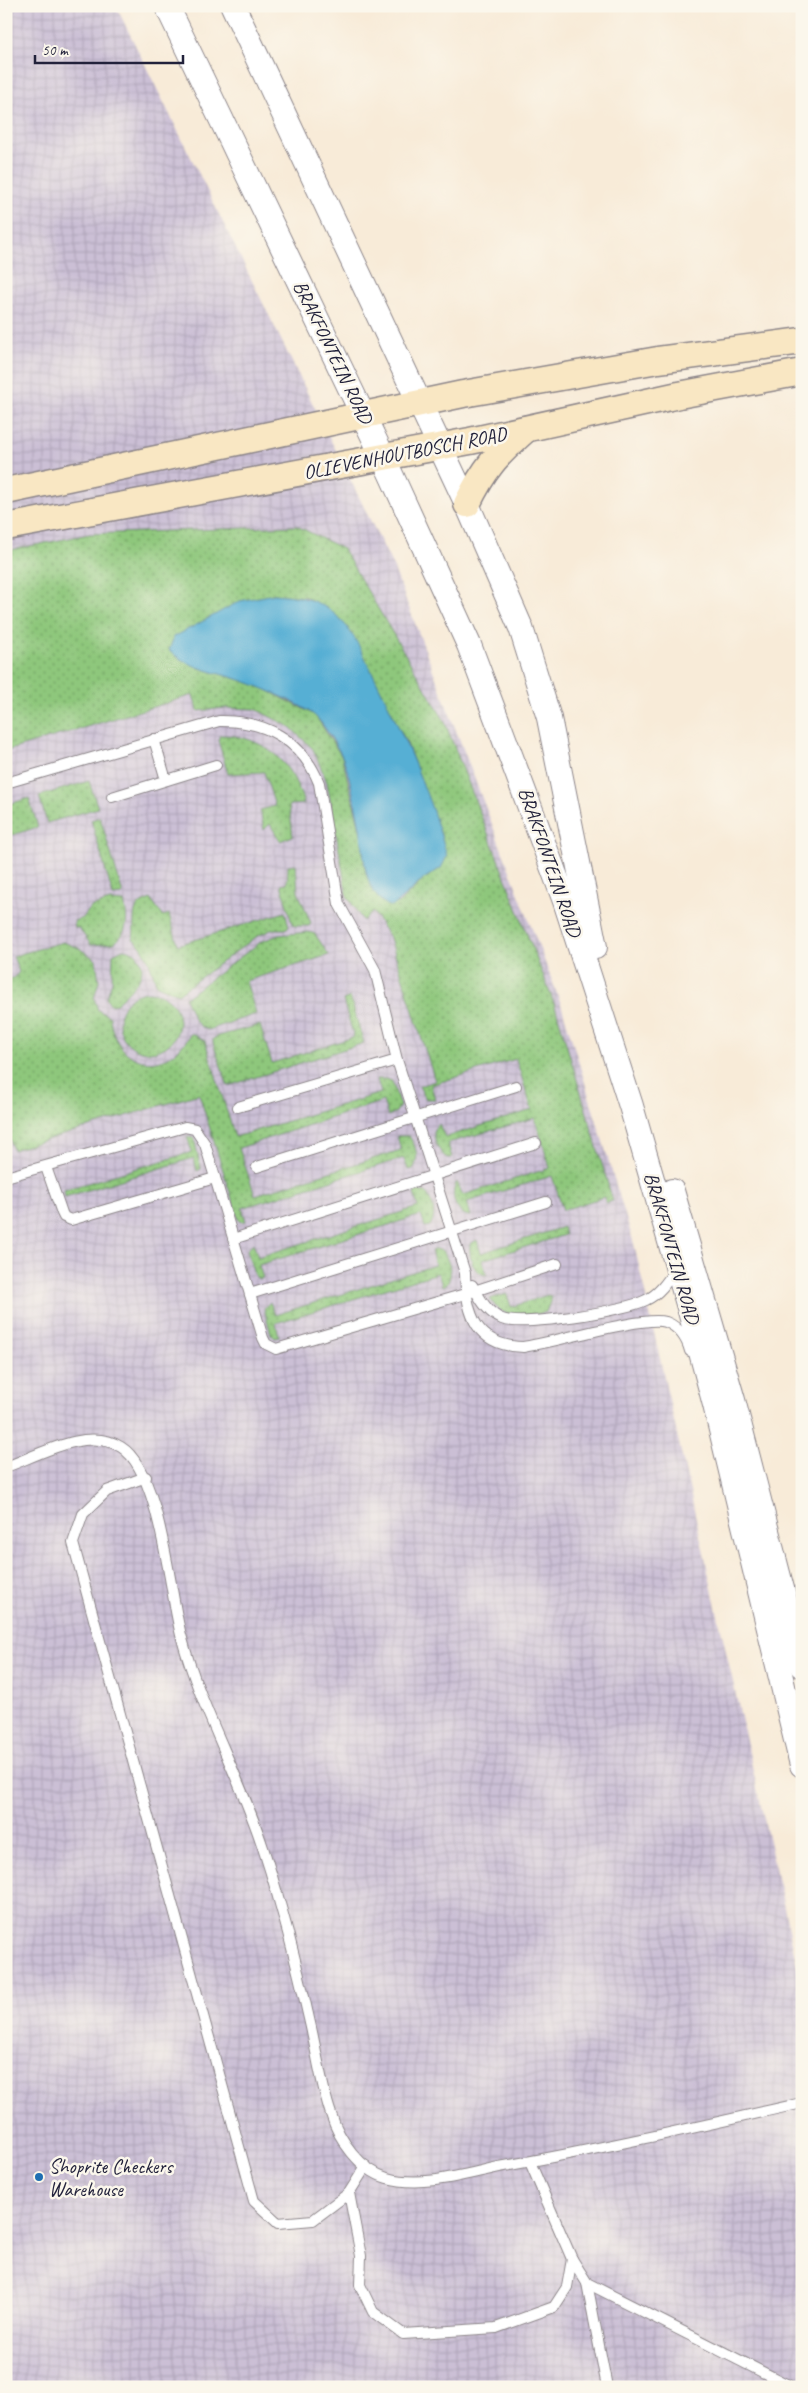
<svg xmlns="http://www.w3.org/2000/svg" width="808" height="2393" font-family="Caveat,sans-serif">
	<style>
		.industrial { fill: url(#industrial-grid) }
		.grass { fill: url(#grass-dots); stroke: #58745b; fill-rule: evenodd }
		.water { fill: #56afd4; stroke: #3c6888 }
		.lines { fill: none; stroke-linecap: round; stroke-linejoin: round }
		.service-casing { stroke: #8d868a; stroke-width: 12 }
		.tertiary-casing { stroke: #8d868a; stroke-width: 26 }
		.secondary-casing { stroke: #8d868a; stroke-width: 29 }
		.service { stroke: #fff; stroke-width: 10 }
		.tertiary { stroke: #fff; stroke-width: 24 }
		.secondary { stroke: #f9e7c3; stroke-width: 26 }
		.poi-dot { fill: #1f6fb2; stroke: #fbf7ec; stroke-width: 2 }
		.labels { text-anchor: middle; dominant-baseline: central; stroke-width: 5; stroke-linejoin: round; paint-order: stroke }
		.street-label { font-size: 20px; fill: #22223b; stroke: #fbf7ec }
		.poi-label { font-size: 20px; fill: #22223b; stroke: #fbf7ec; text-anchor: start }
	</style>
	<defs>
		<pattern id="industrial-grid" width="8" height="8" patternUnits="userSpaceOnUse" patternTransform="scale(1.25)"><rect width="8" height="8" fill="#cbbfd5"/><path d="M0 4h8M4 0v8" fill="none" stroke="#aea4b8"/></pattern>
		<pattern id="grass-dots" width="8" height="8" patternUnits="userSpaceOnUse" patternTransform="scale(1.25)"><rect width="8" height="8" fill="#8ec77b"/><path d="M2 2h.1M6 6h.1" fill="none" stroke="#74a166" stroke-width="1.8" stroke-linecap="round"/></pattern>
	</defs>
	<rect width="100%" height="100%" fill="#fbf7ec"/>
	<filter id="ink" filterUnits="userSpaceOnUse"><feTurbulence type="fractalNoise" baseFrequency=".02" numOctaves="2"/><feDisplacementMap in="SourceGraphic" scale="10" xChannelSelector="R" yChannelSelector="G"/><feConvolveMatrix kernelMatrix="1 2 1 2 8 2 1 2 1" color-interpolation-filters="sRGB"/></filter>
	<filter id="wash" filterUnits="userSpaceOnUse"><feTurbulence type="fractalNoise" baseFrequency=".0096" numOctaves="4" result="noise"/><feDisplacementMap in="SourceGraphic" scale="20" xChannelSelector="R" yChannelSelector="G"/><feGaussianBlur stdDeviation="1.12" result="paint"/><feColorMatrix in="noise" values="0 0 0 0 0 0 0 0 0 0 0 0 0 0 0 0 0 1.4 0 .05"/><feComposite in="paint" operator="in"/></filter>
	<g filter="url(#wash)">
		<rect width="100%" height="100%" fill="#f8ebd8"/>
		<!-- industrial -->
		<path class="industrial" d="M6,6H116L393,566L561,1004L634,1244L802,1987V2387H6Z"/>
		<!-- grass -->
		<g class="grass">
			<path d="M297,526L343,549L444,720L555,1006L613,1201L606,1203L604,1197L563,1210L552,1176L467,1202L471,1216C455,1216 449,1193 457,1182L463,1195L550,1168L535,1118L448,1143L452,1158H447C439,1153 433,1140 434,1129L439,1124L445,1137L532,1110L516,1059L431,1085L435,1099H426L419,1086L435,1081L390,938L373,912L363,921L347,896L327,782L313,749L290,727L255,709L225,708L198,711L193,695L6,751V551L89,534ZM274,594L306,597L332,612L406,741L441,835V868L425,878L398,904L366,875L361,833L342,757L315,715L255,684L199,668Z"/>
			<path d="M220,735C264,735 293,763 304,804L289,805L293,836L280,841L270,824L264,830L260,810L275,806L264,772L228,774L218,740Z"/>
			<path d="M89,781L98,808L47,823L39,796Z"/>
			<path d="M29,798L38,827L6,837V805Z"/>
			<path d="M100,817L123,894L122,895L113,896L91,820Z"/>
			<path d="M296,864L298,892L311,923L309,926H295L292,924L281,884L287,883L288,865Z"/>
			<path d="M151,899L163,916L169,914L178,945L285,912L289,926L286,929H273L256,937L178,994L157,985C150,968 148,950 133,939C136,918 128,906 151,899Z"/>
			<path d="M110,901L124,902C128,919 129,932 114,943L91,945L79,928H75L74,921L83,918L91,907Z"/>
			<path d="M309,932L315,934L329,955L246,981L256,1014L208,1030C192,1024 192,1012 185,998L262,941L279,935Z"/>
			<path d="M63,942L79,948L96,960L99,981L94,998L98,1010L110,1017C115,1068 167,1078 191,1033L205,1041L235,1137L381,1093L377,1079H386L392,1081L400,1106L396,1112L388,1116L383,1101L239,1148L255,1195L401,1150L397,1136H409C416,1146 420,1158 413,1169L408,1170L404,1158L242,1208L246,1221L241,1222L238,1218L199,1094L13,1150L6,1128V979L14,978L19,972L13,956Z"/>
			<path d="M123,949C132,950 138,953 141,962C147,980 126,991 117,1004L111,1005L106,998L112,982L113,954Z"/>
			<circle cx="149" cy="1022" r="30"/>
			<path d="M350,997L364,1043L228,1086L213,1043V1039L218,1036L260,1025L272,1063L354,1037L343,1000Z"/>
			<path d="M187,1137L194,1138L201,1169L197,1171L194,1158L65,1197L64,1190L192,1152Z"/>
			<path d="M419,1191L426,1192C433,1203 437,1215 430,1226L425,1227L421,1215L259,1265L263,1278L258,1279L254,1275L247,1250L253,1243L258,1257L418,1207L414,1193Z"/>
			<path d="M563,1227L565,1235L482,1260L487,1275C472,1273 469,1258 470,1244L477,1240L481,1253Z"/>
			<path d="M436,1249L443,1251C449,1262 454,1273 447,1284L442,1286L438,1273L276,1323L279,1337L275,1338L271,1334L264,1308L270,1302L275,1315L435,1265L431,1251Z"/>
			<path d="M507,1294L511,1307L548,1295L552,1297L546,1312C525,1317 504,1321 490,1299Z"/>
		</g>
		<!-- water -->
		<path class="water" d="M274,594C297,596 311,597 331,611C353,627 364,657 376,680C405,738 430,795 447,856L441,868L425,878L392,907C363,896 365,859 361,834C358,816 349,771 342,756C337,747 322,721 314,715C296,701 254,684 231,677C209,671 186,666 169,650L174,637L240,601Z"/>
	</g>
	<g filter="url(#ink)">
		<g class="lines">
			<!-- service casing -->
			<g class="service-casing">
				<g id="service">
					<path d="M154,739L166,780"/>
					<path d="M6,783L219,721C264,720 302,740 319,783L339,904L375,970L397,1060L465,1273C466,1314 476,1346 523,1347C552,1343 644,1315 666,1322C679,1327 687,1339 690,1351"/>
					<path d="M112,797L216,765"/>
					<path d="M238,1107L397,1060"/>
					<path d="M46,1167L62,1213L64,1217L71,1220L215,1178"/>
					<path d="M257,1167L516,1086"/>
					<path d="M6,1177L185,1127L195,1129L205,1144L263,1338L266,1344L276,1349L465,1294L557,1264"/>
					<path d="M233,1239L536,1143"/>
					<path d="M472,1285C480,1298 487,1313 502,1319C523,1327 624,1311 646,1300C659,1294 667,1282 675,1270"/>
					<path d="M250,1294L546,1202"/>
					<path d="M6,1467C39,1455 87,1426 121,1447C160,1471 169,1589 181,1635C201,1711 242,1779 265,1854C283,1910 297,1965 310,2023C317,2053 321,2085 331,2114C339,2140 360,2170 387,2178C422,2188 465,2174 499,2167C601,2149 701,2126 802,2103"/>
					<path d="M146,1477L107,1491L83,1514L73,1543L254,2201L278,2223L313,2220L349,2193L366,2166"/>
					<path d="M530,2162L572,2259L587,2283L792,2387"/>
					<path d="M349,2193L361,2256L360,2285L373,2312L403,2334L496,2328L554,2307L567,2287L572,2259"/>
					<path d="M587,2283L607,2387"/>
				</g>
			</g>
			<!-- tertiary casing -->
			<g class="tertiary-casing">
				<g id="tertiary">
					<path d="M167,6L383,457L469,645L565,901L631,1106L690,1311L715,1405L802,1765"/>
					<path d="M233,6L467,504L521,628L549,718L595,947"/>
					<path d="M672,1191L733,1400L802,1666"/>
				</g>
			</g>
			<!-- secondary casing -->
			<g class="secondary-casing">
				<g id="secondary">
					<path d="M6,491L463,394L658,360L802,341"/>
					<path d="M467,504C485,467 496,456 526,429"/>
					<path d="M6,527L470,441L679,395L802,372"/>
				</g>
			</g>
			<!-- service -->
			<use href="#service" class="service"/>
			<!-- tertiary -->
			<use href="#tertiary" class="tertiary"/>
			<!-- secondary -->
			<use href="#secondary" class="secondary"/>
		</g>
	</g>
	<!-- markers -->
	<circle class="poi-dot" cx="39" cy="2177" r="5"/>
	<g class="labels">
		<!-- street labels -->
		<g class="street-label">
			<text transform="translate(333 352) rotate(64)">BRAKFONTEIN ROAD</text>
			<text transform="translate(405 453) rotate(-11)">OLIEVENHOUTBOSCH ROAD</text>
			<text transform="translate(550 862) rotate(71)">BRAKFONTEIN ROAD</text>
			<text transform="translate(672 1248) rotate(74)">BRAKFONTEIN ROAD</text>
		</g>
		<!-- poi labels -->
		<g class="poi-label">
			<text x="49" y="2166">Shoprite Checkers<tspan x="49" dy="23">Warehouse</tspan></text>
		</g>
	</g>
	<!-- margin -->
	<rect width="808" height="2393" fill="none" stroke="#fbf7ec" stroke-width="25"/>
	<!-- scale -->
	<path d="M35 55v8h148v-8" fill="none" stroke="#22223b" stroke-width="2.5"/>
	<text x="42" y="55" font-size="15" fill="#22223b" stroke="#fbf7ec" stroke-width="4" paint-order="stroke">50 m</text>
</svg>
